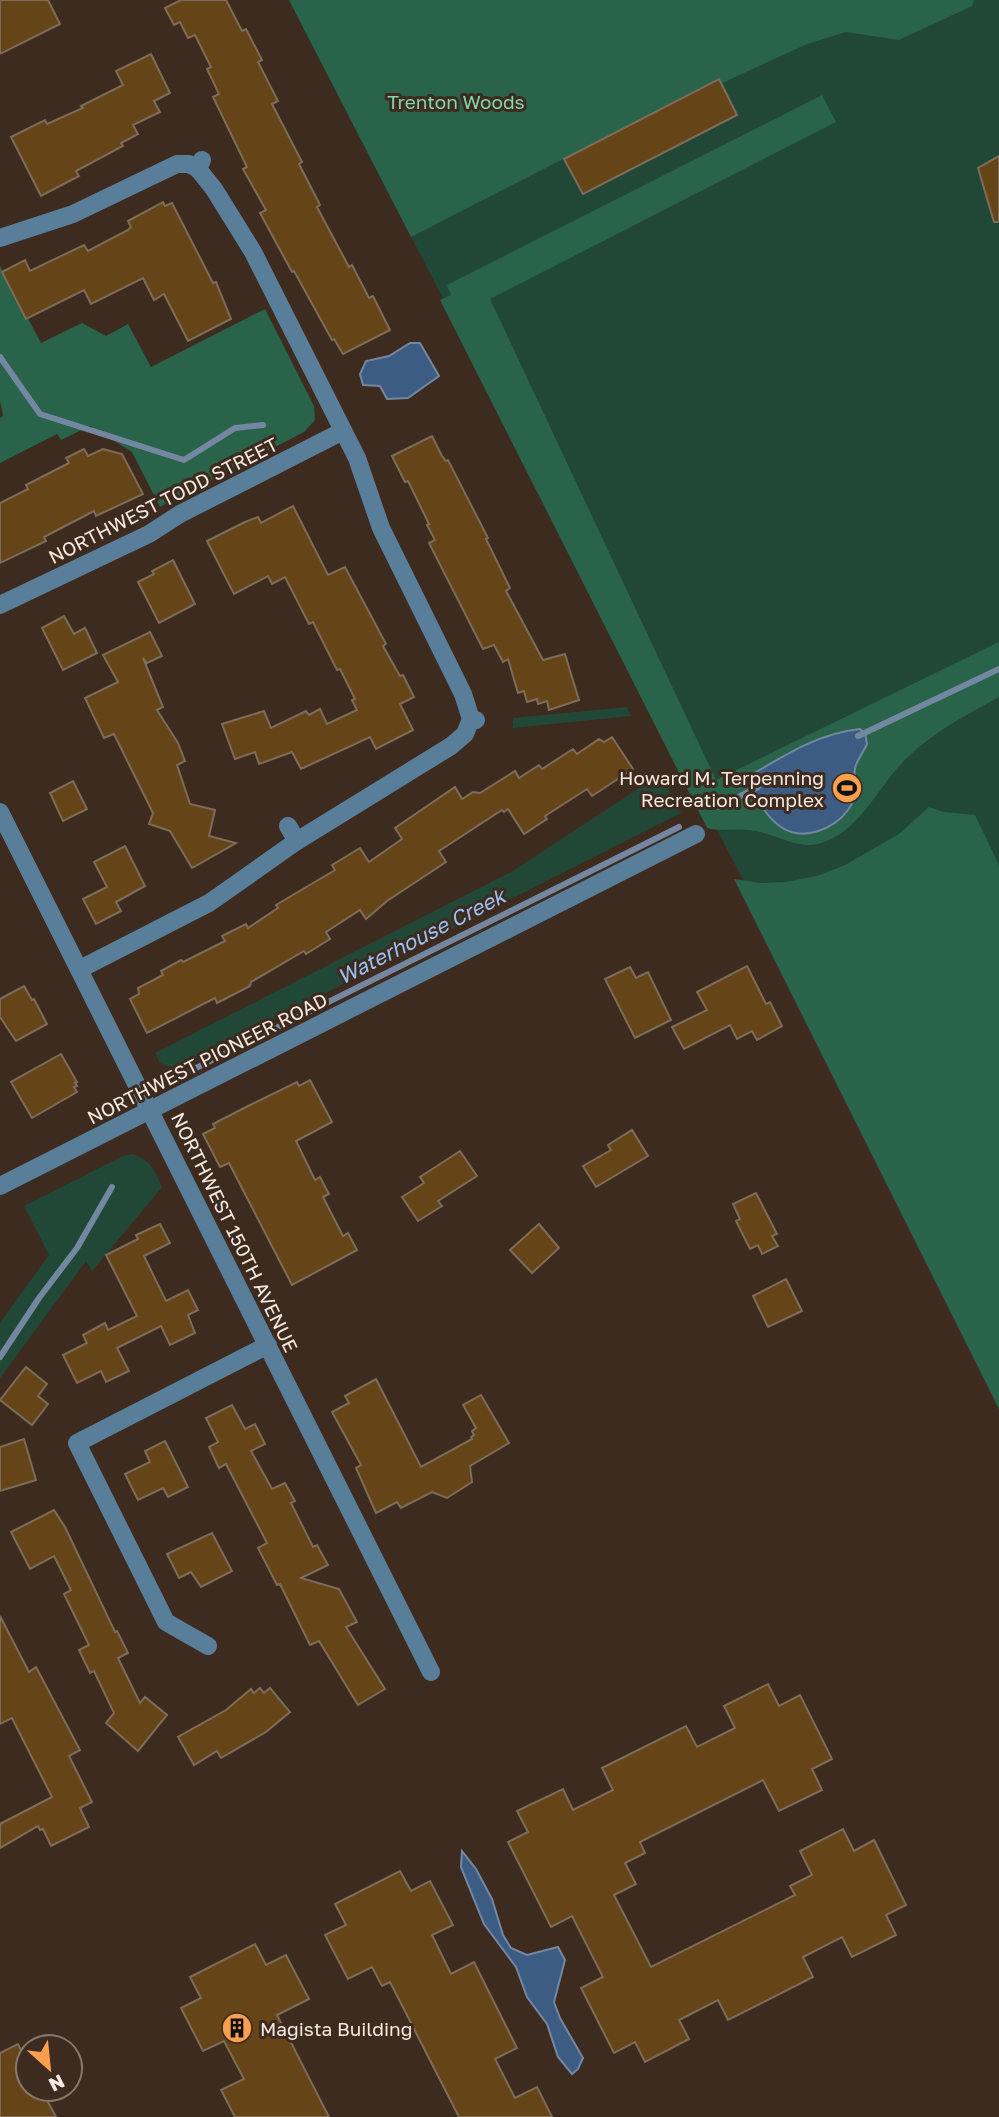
<svg xmlns="http://www.w3.org/2000/svg" width="999" height="2117" font-family="'Golos Text',sans-serif">
	<style>
		.green { fill: #214837 }
		.forest { fill: #28634a }
		.water { fill: #3c5c83; stroke: #7487a0; stroke-width: 2 }
		.lines { fill: none; stroke-linecap: round; stroke-linejoin: round }
		.stream { stroke: #7487a0; stroke-width: 6 }
		.building { fill: #654518; stroke: #7c6c59; stroke-width: 2 }
		.minor { stroke: #587e99; stroke-width: 18 }
		.labels { text-anchor: middle; dominant-baseline: central; stroke-width: 6; stroke-linejoin: round; paint-order: stroke }
		.park-label { font-size: 19px; fill: #7fd8af; stroke: #3e2b1f }
		.street-label { font-size: 19px; fill: #f7eae2; stroke: #3e2b1f }
		.poi-label { font-size: 19px; fill: #f7eae2; stroke: #3e2b1f; text-anchor: end }
		.water-label { font-size: 21px; font-style: italic; fill: #99c1f3; stroke: #3e2b1f }
	</style>
	<rect width="100%" height="100%" fill="#3e2b1f"/>
	<!-- green -->
	<g class="green">
		<path d="M289,0H999V1376Z"/>
		<path d="M627,707L631,716L513,728V718Z"/>
		<path d="M661,774L681,813L181,1066L174,1069L160,1063L155,1053L511,872Z"/>
		<path d="M132,1154C150,1159 155,1171 162,1187L92,1271L86,1261L0,1378V1323L49,1255L24,1206L123,1156Z"/>
	</g>
	<!-- forest -->
	<g class="forest">
		<path d="M289,0H974L972,6L899,40L846,32L807,44L616,132L411,237Z"/>
		<path d="M822,95L836,122L490,299L716,780L999,642V697C968,714 935,731 909,756C878,784 862,832 818,844C797,849 771,832 750,830C735,828 722,832 707,828L440,300L451,295L447,285Z"/>
		<path d="M0,266L41,343L82,323L106,336L128,324L151,367L265,309L314,406L315,420L304,432L160,507L132,452L90,426L61,440L57,434L0,463V418L3,416L0,401Z"/>
		<path d="M929,807L944,812L975,815L999,865V1409L734,879L761,883L786,882L817,876L845,865L899,834Z"/>
	</g>
	<!-- water -->
	<g class="water">
		<path d="M410,343H420L439,376L408,398L387,399L380,386L363,385L360,374L366,361L389,356Z"/>
		<path d="M860,729L865,733L867,744C864,751 857,760 855,768C853,784 859,795 848,810C834,829 803,842 781,827C766,817 757,799 750,783L753,774C786,754 820,733 860,729Z"/>
		<path d="M462,1851L476,1869L492,1899L503,1935L511,1948L527,1955L558,1947L565,1960L554,2002L560,2018L583,2058L578,2069L572,2074L558,2057L547,2024L527,1997L516,1967L484,1924L461,1867Z"/>
	</g>
	<g class="lines">
		<!-- stream -->
		<g class="stream">
			<path d="M0,357L40,414L184,460L235,428L263,425"/>
			<path d="M858,736L999,669"/>
			<path d="M719,807L758,787"/>
			<path d="M178,1077L679,827"/>
			<path d="M0,1357L39,1298L77,1248L112,1187"/>
		</g>
	</g>
	<!-- building -->
	<g class="building">
		<path d="M0,0H48L60,24L0,54Z"/>
		<path d="M181,0H226L242,31L246,29L262,60L258,62L278,101L272,104L302,162L299,164L320,205L317,207L349,267L352,265L369,298L373,296L390,330L343,354L334,339L332,340L294,271L292,272L260,213L266,210L243,169L247,167L213,97L219,94L207,69L211,67L195,35L188,38L180,22L174,25L165,8Z"/>
		<path d="M151,54L170,93L154,101L160,112L133,125L138,134L121,143L123,146L76,171L79,176L41,196L11,137L45,120L47,124L83,108L81,106L123,85L116,71Z"/>
		<path d="M719,79L737,115L583,194L564,159Z"/>
		<path d="M999,156V222H994L978,168Z"/>
		<path d="M163,202L165,206L172,203L213,283L216,282L231,319L188,341L164,294L154,300L143,278L91,304L84,290L26,319L2,272L25,260L30,271L84,245L88,251L128,230L131,227L128,221Z"/>
		<path d="M432,436L442,456L446,461L448,460L488,538L486,539L510,588L506,591L543,660L565,654L579,700L549,710L547,701L538,704L537,699L527,702L524,691L518,693L508,659L503,662L494,645L483,649L429,543L435,540L427,525L429,524L408,481L405,482L392,456Z"/>
		<path d="M84,449L88,456L103,449L122,454L143,494L96,516L94,511L44,537L46,541L0,563V503L28,489L26,485L69,463L66,458Z"/>
		<path d="M293,506L328,575L345,567L386,644L383,646L400,676L403,675L414,697L400,704L413,730L376,749L370,737L301,769L292,752L259,764L255,752L235,759L222,724L264,711L271,728L306,711L309,715L320,709L327,724L357,710L352,700L355,699L340,669L337,670L313,622L309,624L285,577L272,584L268,576L234,594L207,541L245,522L258,517L261,523Z"/>
		<path d="M173,560L195,604L159,623L138,582L154,574L152,571Z"/>
		<path d="M64,616L74,634L85,628L97,653L63,670L42,628Z"/>
		<path d="M150,632L162,656L147,663L143,658L163,707L157,710L178,743L185,761L177,765L190,804L215,810L209,836L236,843L192,868L170,831L149,824L153,813L114,734L104,738L85,698L118,682L103,655Z"/>
		<path d="M612,737L633,769L592,796L587,789L545,816L547,819L524,834L508,809L504,812L502,810L439,851L446,862L387,901L366,919L360,910L326,932L330,939L306,954L304,951L251,982L250,986L217,1003L215,998L147,1033L130,999L139,994L138,988L163,975L161,971L181,960L183,962L225,941L222,936L246,924L248,928L278,908L276,905L335,870L332,865L360,848L369,862L402,839L395,828L455,787L462,799L473,792L480,793L515,771L519,778L539,765L542,769L573,749L577,754L599,739L604,742Z"/>
		<path d="M73,781L87,809L63,821L50,793Z"/>
		<path d="M125,846L145,886L116,902L121,911L96,924L83,899L107,887L94,862Z"/>
		<path d="M747,966L766,1004L770,1002L782,1026L757,1040L752,1031L737,1039L730,1025L684,1049L672,1027L707,1010L697,992Z"/>
		<path d="M630,967L636,978L648,972L671,1020L635,1038L605,979Z"/>
		<path d="M24,986L32,1000L34,999L47,1024L16,1041L0,1017V999Z"/>
		<path d="M61,1054L77,1082L75,1083L77,1086L74,1087L77,1092L32,1118L11,1082Z"/>
		<path d="M310,1080L332,1122L296,1141L315,1180L320,1177L329,1194L323,1197L343,1236L348,1233L357,1250L292,1285L229,1163L220,1167L203,1134L215,1128L213,1124L250,1105L297,1082L299,1086Z"/>
		<path d="M632,1130L648,1156L596,1187L583,1166L611,1150L608,1145Z"/>
		<path d="M460,1151L477,1176L438,1201L442,1206L418,1221L402,1197L424,1183L420,1177Z"/>
		<path d="M756,1193L777,1234L772,1236L778,1246L762,1254L758,1245L750,1249L736,1221L740,1219L733,1204Z"/>
		<path d="M160,1224L170,1243L144,1256L166,1301L188,1290L198,1310L188,1315L195,1333L170,1345L161,1326L117,1348L129,1371L106,1382L101,1371L77,1383L63,1355L87,1343L83,1335L105,1323L108,1330L137,1316L106,1255L138,1239L136,1235Z"/>
		<path d="M539,1224L559,1248L532,1273L510,1250Z"/>
		<path d="M786,1279L802,1311L768,1327L753,1296Z"/>
		<path d="M26,1367L47,1384L38,1396L48,1404L32,1425L0,1400Z"/>
		<path d="M376,1379L421,1467L472,1439L471,1437L474,1435L472,1431L476,1428L463,1405L481,1395L509,1443L470,1466L472,1482L447,1498L432,1492L401,1508L397,1502L376,1513L356,1468L361,1465L332,1412L349,1403L345,1396Z"/>
		<path d="M232,1405L245,1429L255,1424L265,1444L251,1451L272,1489L285,1483L295,1501L291,1503L313,1547L317,1545L328,1565L301,1578L339,1589L357,1622L346,1627L385,1689L358,1705L319,1641L310,1645L280,1584L277,1585L258,1548L267,1543L226,1464L219,1468L209,1447L218,1442L206,1418Z"/>
		<path d="M24,1439L36,1480L0,1491V1447Z"/>
		<path d="M165,1441L188,1487L168,1497L163,1488L138,1500L125,1474L150,1462L145,1451Z"/>
		<path d="M54,1510L65,1527L115,1632L117,1631L128,1653L118,1658L140,1703L145,1697L167,1715L138,1751L106,1723L114,1713L94,1671L90,1673L79,1650L89,1645L64,1594L71,1590L54,1556L30,1569L11,1532Z"/>
		<path d="M212,1533L232,1571L201,1587L191,1572L179,1578L167,1554Z"/>
		<path d="M0,1616L29,1672L36,1667L80,1750L69,1756L92,1802L80,1808L89,1827L51,1846L43,1829L40,1830L38,1826L0,1848V1824L52,1797L12,1718L0,1724Z"/>
		<path d="M768,1684L779,1706L800,1695L832,1759L812,1769L822,1790L779,1811L763,1780L640,1842L645,1853L625,1863L636,1884L614,1895L651,1967L795,1895L790,1886L812,1875L800,1851L843,1829L854,1851L874,1840L906,1905L886,1915L896,1935L852,1957L842,1937L803,1957L813,1977L728,2020L718,2000L679,2020L689,2039L645,2062L635,2042L614,2053L581,1988L603,1977L572,1916L551,1927L508,1842L528,1832L517,1811L563,1789L573,1810L613,1790L602,1768L686,1726L697,1747L735,1728L724,1706Z"/>
		<path d="M260,1688L264,1693L270,1688L290,1712L266,1732L221,1758L217,1751L194,1765L178,1737L226,1710L251,1689L254,1693Z"/>
		<path d="M400,1871L411,1891L430,1881L453,1925L432,1935L451,1974L474,1962L517,2048L495,2059L515,2098L537,2087L552,2117H459L390,1982L382,1986L372,1967L348,1979L325,1935L346,1925L335,1904Z"/>
		<path d="M255,1944L266,1965L286,1955L309,1999L277,2015L329,2117H235L221,2090L244,2079L224,2041L203,2051L181,2008L201,1998L190,1977Z"/>
		<path d="M18,2044L28,2064V2089H41L56,2117H0V2053Z"/>
	</g>
	<g class="lines">
		<!-- minor -->
		<g class="minor">
			<path d="M198,169L214,189L253,252L357,458L381,528L463,694L471,719L476,720"/>
			<path d="M0,238L73,214L177,164H189L198,169L202,160"/>
			<path d="M0,605L149,534L180,514L343,431"/>
			<path d="M0,812L431,1672"/>
			<path d="M297,841L451,746L465,734L471,719"/>
			<path d="M80,969L209,903L297,841L288,826"/>
			<path d="M0,1186L696,834"/>
			<path d="M208,1646L166,1622L77,1443L268,1345"/>
		</g>
	</g>
	<!-- icons -->
	<defs>
		<g id="stadium-disc" transform="scale(1.575)"><circle r="9.5" fill="#f99f4d" stroke="#3e2b1f"/><path d="M0-5a6.5 5 0 1 0 0 10a6.5 5 0 1 0 0-10ZM-3.5-1.8h7v3.6h-7Z" fill="#111"/></g>
		<g id="building-disc" transform="scale(1.575)"><circle r="9.5" fill="#f99f4d" stroke="#3e2b1f"/><path d="M-4-6H4V6H1V3H-1V6H-4ZM-2.5-4.3h1.7v1.8h-1.7ZM.8-4.3h1.7v1.8H.8ZM-2.5-1h1.7V.8h-1.7ZM.8-1h1.7V.8H.8Z" fill="#111"/></g>
	</defs>
	<g fill-rule="evenodd">
		<use href="#stadium-disc" x="847" y="788"/>
		<use href="#building-disc" x="237" y="2028"/>
	</g>
	<g class="labels">
		<!-- park labels -->
		<g class="park-label">
			<text x="456" y="101">Trenton Woods</text>
		</g>
		<!-- street labels -->
		<g class="street-label">
			<text transform="translate(163 500) rotate(-27)">NORTHWEST TODD STREET</text>
			<text transform="translate(207 1058) rotate(-27)">NORTHWEST PIONEER ROAD</text>
			<text transform="translate(235 1232) rotate(64)">NORTHWEST 150TH AVENUE</text>
		</g>
		<!-- poi labels -->
		<g class="poi-label">
			<text x="824" y="777">Howard M. Terpenning<tspan x="824" dy="22">Recreation Complex</tspan></text>
			<text x="260" y="2028" text-anchor="start">Magista Building</text>
		</g>
		<!-- water labels -->
		<g class="water-label">
			<text transform="translate(421 936) rotate(-27)">Waterhouse Creek</text>
		</g>
	</g>
	<!-- north arrow -->
	<g transform="translate(49 2068) rotate(153)"><circle r="33" fill="#3e2b1f" stroke="#88776d" stroke-width="2"/>
	<path d="M0-5L12 26L0 18L-12 26Z" fill="#f99f4d"/>
	<text y="-10" font-size="19" font-weight="bold" text-anchor="middle" fill="#f7eae2">N</text>
	</g>
</svg>
